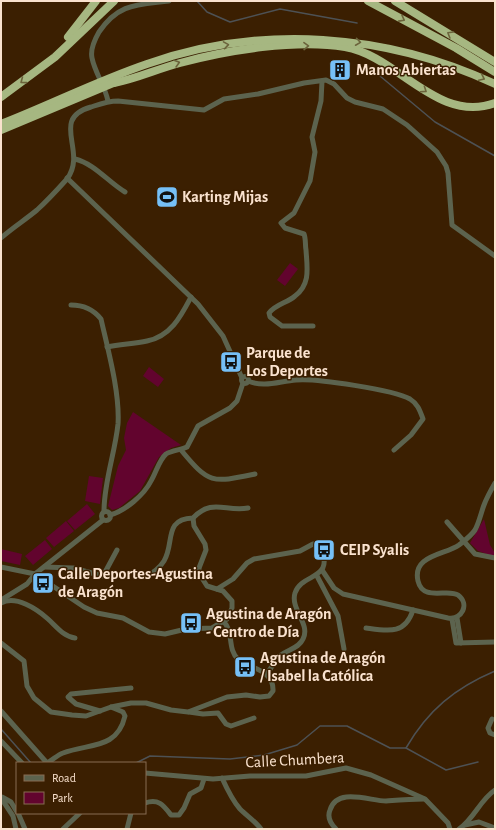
<svg xmlns="http://www.w3.org/2000/svg" width="496" height="830" font-family="'Alegreya Sans',sans-serif">
	<style>
		.green { fill: #62042e }
		.lines { fill: none; stroke-linecap: round; stroke-linejoin: round }
		.stream { stroke: #4d5154; stroke-width: 1.5 }
		.minor { stroke: #5c634e; stroke-width: 5 }
		.highway { stroke: #a6b781; stroke-width: 8 }
		.oneway { stroke: #6b633b }
		.labels { text-anchor: middle; dominant-baseline: central; stroke-width: 3; stroke-linejoin: round; paint-order: stroke }
		.poi-label { font-size: 16px; font-weight: bold; fill: #fae2ce; stroke: #3b1f01; text-anchor: start }
		.street-label { font-size: 16px; fill: #fae2ce; stroke: #3b1f01 }
	</style>
	<rect width="100%" height="100%" fill="#3b1f01"/>
	<!-- green -->
	<g class="green">
		<path d="M290,263L298,269L285,286L277,280Z"/>
		<path d="M149,367L164,379L158,387L143,376Z"/>
		<path d="M133,412L181,445L171,448L159,457L140,491L119,508L112,510L108,506L118,466L126,450L124,438L127,423Z"/>
		<path d="M89,476L103,478L100,504L85,501Z"/>
		<path d="M87,504L95,514L75,530L67,521Z"/>
		<path d="M484,519L490,545L495,553V557L478,551L470,543Z"/>
		<path d="M66,521L74,531L54,547L46,538Z"/>
		<path d="M45,540L52,549L33,565L25,556Z"/>
		<path d="M1,549L22,554L20,565L1,561Z"/>
	</g>
	<g class="lines">
		<!-- stream -->
		<g class="stream">
			<path d="M197,1L207,12L230,22L280,9L357,23"/>
			<path d="M368,66L435,122L495,156"/>
			<path d="M1,729L31,763"/>
			<path d="M406,748C428,710 455,688 495,671"/>
			<path d="M136,763L150,756L230,759L264,755L297,745L320,726H347L390,748H406L446,770L478,762"/>
		</g>
		<!-- minor -->
		<g class="minor">
			<path d="M108,101C105,86 95,73 92,58C90,49 95,39 99,32C119,3 137,5 169,1"/>
			<path d="M75,159C95,164 108,182 125,192"/>
			<path d="M67,178L198,304L223,336L242,378"/>
			<path d="M1,238C12,228 25,220 37,210C47,201 58,189 67,179C88,151 49,119 91,107C100,104 108,101 118,101L204,110L224,99L258,94L304,83L326,80L334,84L347,98L355,102L383,109L407,125L437,152L446,166L448,173L452,225L495,256"/>
			<path d="M71,305C84,305 93,309 101,319C108,350 120,393 118,424C115,453 104,482 104,511"/>
			<path d="M313,326H282L270,317L269,313C276,304 287,303 295,296C311,284 307,267 306,250C305,245 306,239 304,234L285,228L281,223L294,213L310,181L315,152L312,137L321,101L322,81"/>
			<path d="M107,347C121,344 134,344 147,341C171,336 181,316 191,297"/>
			<circle cx="245" cy="380" r="3.5"/>
			<path d="M248,381C264,388 280,381 296,380C316,378 394,390 410,399C418,404 420,411 423,419L411,435L394,450"/>
			<path d="M181,450C209,484 212,483 255,474"/>
			<circle cx="106" cy="516" r="4.5"/>
			<path d="M110,515C125,511 144,495 151,481C156,473 159,460 166,454C172,450 181,450 187,447L198,426L230,408L237,401L243,383"/>
			<path d="M447,522L475,554L495,558"/>
			<path d="M1,567L35,574L84,607L97,613L123,618L149,632L165,634L186,629L212,628L227,619L232,608V601L223,591L207,586L200,575L199,568L206,550L205,544L194,526L193,518"/>
			<path d="M44,567L73,568L103,576L117,550"/>
			<path d="M322,570L334,588L343,594L448,618C462,620 470,604 458,595C448,588 423,602 418,581C412,555 445,555 459,545C464,541 471,536 475,530C479,523 481,513 484,505C487,497 491,490 495,483"/>
			<path d="M317,576L338,616L344,649"/>
			<path d="M145,577C153,573 159,569 164,561C175,543 163,519 193,518C212,498 225,512 248,508"/>
			<path d="M217,589L233,579L247,563L254,559L300,551L313,544L320,546C336,581 302,572 295,593C290,609 311,624 303,639C299,648 289,649 281,655C275,660 271,668 267,674"/>
			<path d="M1,600L27,584L35,574L103,520"/>
			<path d="M1,603C16,595 37,609 48,619C56,626 64,637 75,638"/>
			<path d="M457,618L461,643"/>
			<path d="M452,619L456,643L495,642"/>
			<path d="M366,628C388,631 405,635 413,610"/>
			<path d="M1,643L24,661L27,686L34,698L51,712L72,715L86,716L111,707L131,703H146L171,710L188,712L227,697L246,695L260,697L269,696L273,691C274,670 251,669 238,659C227,649 234,632 224,622"/>
			<path d="M1,711L47,763C53,760 57,755 63,753C89,743 117,750 125,716L123,712L111,707"/>
			<path d="M100,711L76,704L68,697L71,694L131,688"/>
			<path d="M189,712L203,714L218,713L226,724L231,726L254,718"/>
			<path d="M492,719L488,728L490,733L495,735"/>
			<path d="M1,741L22,763"/>
			<path d="M145,773L213,779L250,776H306L346,768L371,775L425,799L448,823L450,829"/>
			<path d="M222,778C227,789 232,800 240,809C247,816 255,821 261,829"/>
			<path d="M2,797L11,802L17,812"/>
			<path d="M1,798L13,816L16,829"/>
			<path d="M145,803C159,798 164,806 171,815H179L184,808L190,794L201,788L204,779"/>
			<path d="M18,813L25,829"/>
			<path d="M465,825L479,822L495,828"/>
			<path d="M63,829L80,813"/>
			<path d="M127,829L131,813"/>
			<path d="M336,829C331,824 327,817 330,810C337,787 370,801 386,801C399,800 411,799 424,799"/>
			<path d="M459,829C474,819 480,800 495,790"/>
		</g>
		<!-- highway -->
		<g class="highway">
			<path d="M368,1L456,48L495,72"/>
			<path d="M395,1L495,62"/>
			<path d="M68,37L96,1"/>
			<path d="M114,83C136,79 157,69 180,63C227,50 297,39 345,47C398,56 437,124 495,103"/>
			<path d="M1,97L55,57L114,1"/>
			<path d="M1,124C50,105 97,81 147,64C261,24 386,33 495,84"/>
			<path d="M1,130L118,81"/>
		</g>
	</g>
	<!-- one-way arrows -->
	<defs><path id="oneway-chevron" d="M-2-3.5L2.5 0L-2 3.5" fill="none" stroke-width="1.6" stroke-linecap="round" stroke-linejoin="round"/></defs>
	<g class="oneway">
		<use href="#oneway-chevron" transform="translate(402 19) rotate(28)"/>
		<use href="#oneway-chevron" transform="translate(450 34) rotate(-149)"/>
		<use href="#oneway-chevron" transform="translate(358 42) rotate(8)"/>
		<use href="#oneway-chevron" transform="translate(226 45) rotate(-9)"/>
		<use href="#oneway-chevron" transform="translate(306 46) rotate(-1)"/>
		<use href="#oneway-chevron" transform="translate(177 63) rotate(-16)"/>
		<use href="#oneway-chevron" transform="translate(482 78) rotate(25)"/>
		<use href="#oneway-chevron" transform="translate(23 81) rotate(143)"/>
		<use href="#oneway-chevron" transform="translate(424 90) rotate(34)"/>
	</g>
	<!-- icons -->
	<defs>
		<g id="building-square" transform="scale(1.15)"><rect x="-9" y="-9" width="18" height="18" rx="4" fill="#76c0f7" stroke="#3b1f01"/><path d="M-4-6H4V6H1V3H-1V6H-4ZM-2.5-4.3h1.7v1.8h-1.7ZM.8-4.3h1.7v1.8H.8ZM-2.5-1h1.7V.8h-1.7ZM.8-1h1.7V.8H.8Z" fill="#111"/></g>
		<g id="stadium-square" transform="scale(1.15)"><rect x="-9" y="-9" width="18" height="18" rx="4" fill="#76c0f7" stroke="#3b1f01"/><path d="M0-5a6.5 5 0 1 0 0 10a6.5 5 0 1 0 0-10ZM-3.5-1.8h7v3.6h-7Z" fill="#111"/></g>
		<g id="bus-square" transform="scale(1.15)"><rect x="-9" y="-9" width="18" height="18" rx="4" fill="#76c0f7" stroke="#3b1f01"/><path d="M-5-6H5V4H4V6H2V4H-2V6H-4V4H-5ZM-3.5-4V0h7V-4ZM-3.5 1.2v1.5H-2V1.2ZM2 1.2v1.5H3.5V1.2Z" fill="#111"/></g>
	</defs>
	<g fill-rule="evenodd">
		<use href="#building-square" x="340" y="70"/>
		<use href="#stadium-square" x="167" y="197"/>
		<use href="#bus-square" x="231" y="362"/>
		<use href="#bus-square" x="324" y="550"/>
		<use href="#bus-square" x="43" y="583"/>
		<use href="#bus-square" x="191" y="623"/>
		<use href="#bus-square" x="245" y="667"/>
	</g>
	<g class="labels">
		<!-- poi labels -->
		<g class="poi-label">
			<text x="356" y="70">Manos Abiertas</text>
			<text x="182" y="197">Karting Mijas</text>
			<text x="246" y="353">Parque de<tspan x="246" dy="18">Los Deportes</tspan></text>
			<text x="340" y="550">CEIP Syalis</text>
			<text x="58" y="574">Calle Deportes-Agustina<tspan x="58" dy="18">de Aragón</tspan></text>
			<text x="206" y="614">Agustina de Aragón<tspan x="206" dy="18">- Centro de Día</tspan></text>
			<text x="260" y="658">Agustina de Aragón<tspan x="260" dy="18">/ Isabel la Católica</tspan></text>
		</g>
		<!-- street labels -->
		<g class="street-label">
			<text transform="translate(295 760) rotate(-3)">Calle Chumbera</text>
		</g>
	</g>
	<!-- border -->
	<rect width="496" height="830" fill="none" stroke="#fae2ce" stroke-width="4"/>
	<!-- legend -->
	<rect x="16" y="762" width="130" height="52" fill="#3b1f01" stroke="#876d53"/>
	<rect x="24" y="775" width="20" height="6" fill="#5c634e" stroke="#876d53"/>
	<text x="52" y="782" font-size="12" fill="#fae2ce">Road</text>
	<rect x="24" y="792" width="20" height="12" fill="#62042e" stroke="#876d53"/>
	<text x="52" y="802" font-size="12" fill="#fae2ce">Park</text>
</svg>
